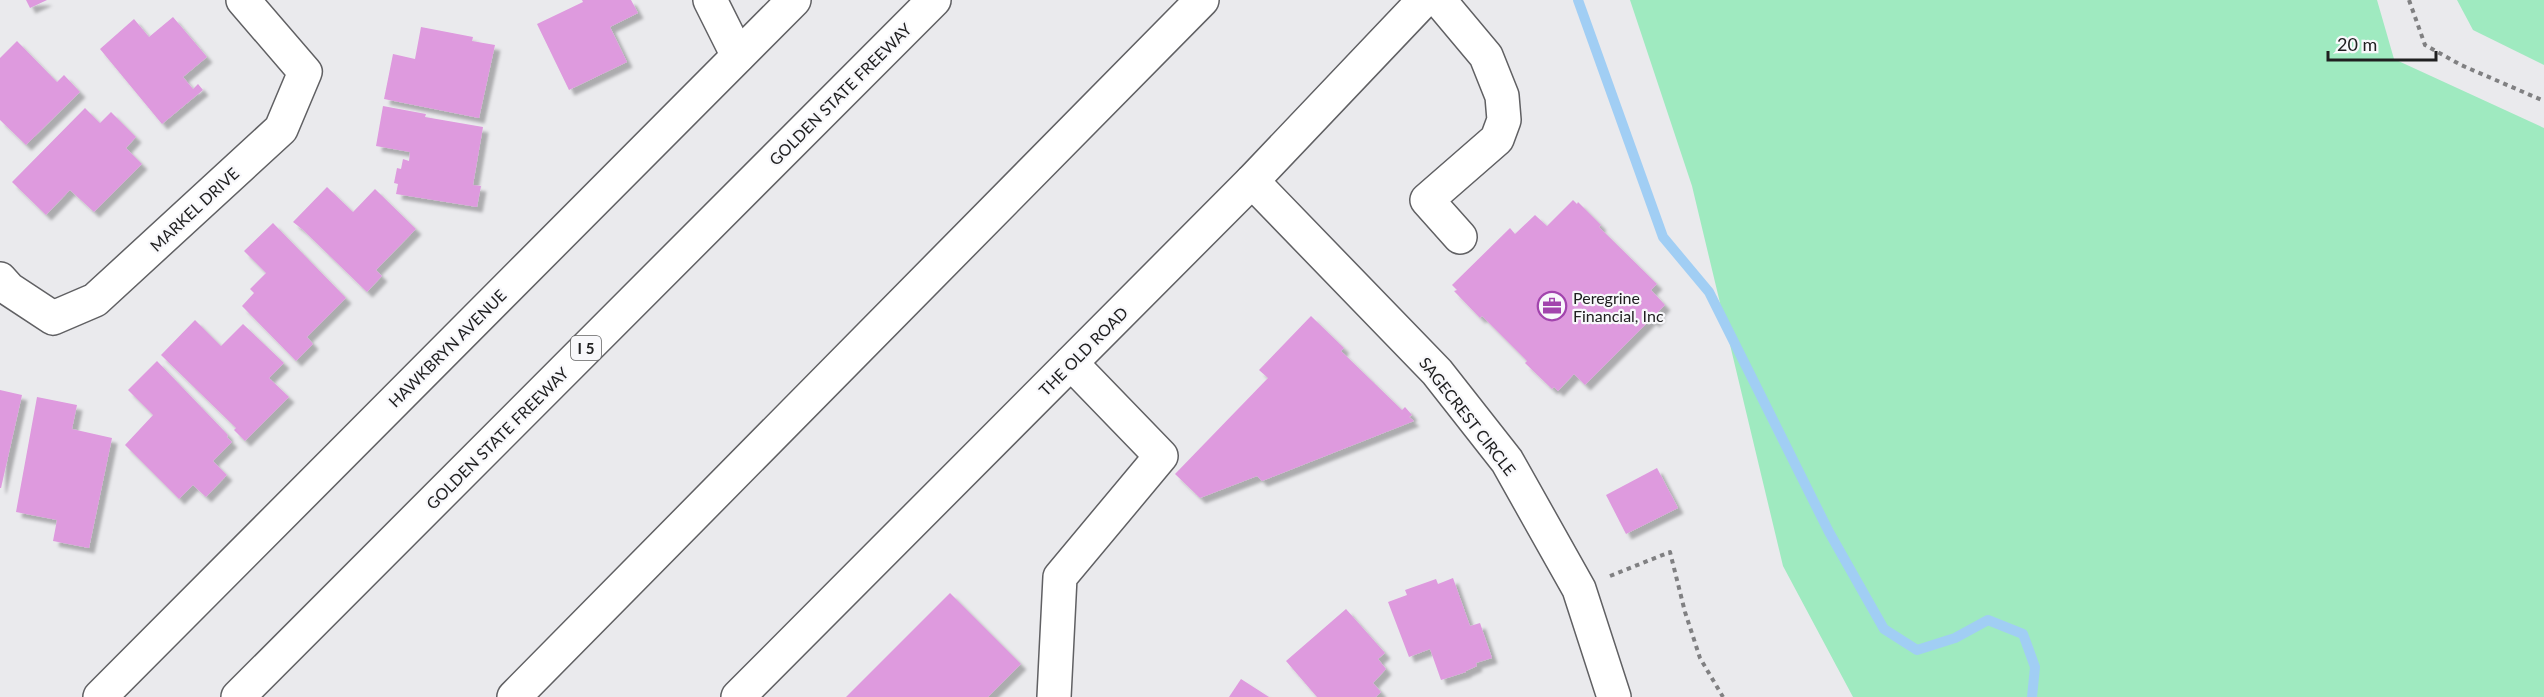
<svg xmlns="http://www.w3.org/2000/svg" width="2544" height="697" font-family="Lato,sans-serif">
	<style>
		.green { fill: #9feac0 }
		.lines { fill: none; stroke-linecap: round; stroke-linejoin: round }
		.stream { stroke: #a1cef4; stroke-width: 10 }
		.building { fill: #de9ade; filter: url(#shadow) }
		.minor-casing { stroke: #606063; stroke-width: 36 }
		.major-casing { stroke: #606063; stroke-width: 36 }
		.highway-casing { stroke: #606063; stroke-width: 36 }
		.path { stroke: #808082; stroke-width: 4; stroke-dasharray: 4.5 4.5; stroke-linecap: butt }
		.minor { stroke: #fff; stroke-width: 33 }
		.major { stroke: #fff; stroke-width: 33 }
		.highway { stroke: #fff; stroke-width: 33 }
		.labels { text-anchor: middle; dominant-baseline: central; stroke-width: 4.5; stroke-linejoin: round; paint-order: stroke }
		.shield { fill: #f8f8fb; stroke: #616162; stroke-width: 1.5 }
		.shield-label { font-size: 15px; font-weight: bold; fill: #202021 }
		.street-label { font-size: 16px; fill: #202021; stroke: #f8f8fb }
		.poi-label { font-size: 16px; fill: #202021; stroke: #f8f8fb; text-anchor: start }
	</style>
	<defs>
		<filter id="shadow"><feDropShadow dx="5.5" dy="5.5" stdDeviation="1.5" flood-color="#0004"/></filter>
	</defs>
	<rect width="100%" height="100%" fill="#eaeaed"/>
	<!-- green -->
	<g class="green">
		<path d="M1630,0H2377L2394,59L2544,128V697H1853L1783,566L1692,186Z"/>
		<path d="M2457,0H2544V65L2473,30Z"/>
	</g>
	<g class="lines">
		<!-- stream -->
		<path class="stream" d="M1578,0L1663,237L1709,292L1829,532L1884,629L1917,650L1955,638L1988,620L2023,634L2035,667L2032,697"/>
	</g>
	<!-- building -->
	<g class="building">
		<path d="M26,0H47L30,8Z"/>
		<path d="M582,0H631L638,13L610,27L627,62L569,90L537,24L583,2Z"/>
		<path d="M173,17L207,57L183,77L193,89L198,84L203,90L162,124L100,49L134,19L149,37Z"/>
		<path d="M421,27L473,37L472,41L495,45L479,118L384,99L393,54L415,59Z"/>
		<path d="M17,41L57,82L64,75L80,92L26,145L0,120V58Z"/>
		<path d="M383,106L426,114L425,117L483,127L473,185L481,186L477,207L396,194L398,184L394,183L397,168L401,169L403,159L409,161L410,152L376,146Z"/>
		<path d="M85,108L100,123L111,112L136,137L126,148L142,164L94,212L70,190L46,215L12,182Z"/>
		<path d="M327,187L353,212L375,189L416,229L376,270L382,276L367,292L302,229L293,222Z"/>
		<path d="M1573,200L1577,204L1578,202L1601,225L1599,227L1657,284L1651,290L1665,305L1658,312L1660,315L1654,322L1651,319L1585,385L1574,374L1558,391L1554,387L1552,389L1525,363L1527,361L1482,316L1480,318L1454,291L1457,290L1452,285L1510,228L1515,234L1535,215L1547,226Z"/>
		<path d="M273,223L346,298L307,337L313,344L296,361L242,306L254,293L250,289L266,273L244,251Z"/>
		<path d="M1311,316L1344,348L1341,351L1402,410L1405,407L1412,415L1409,417L1414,421L1262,481L1257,476L1200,498L1175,474L1268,378L1259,370Z"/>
		<path d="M195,320L221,346L243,324L284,363L269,378L289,397L245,441L234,430L236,428L161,355Z"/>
		<path d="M157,361L228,435L227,437L232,442L213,461L227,475L206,497L193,485L179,499L125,445L153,415L128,390Z"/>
		<path d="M0,390L22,395L1,488H0Z"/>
		<path d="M37,397L77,405L72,429L112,438L89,548L53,541L57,520L16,512Z"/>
		<path d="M1657,468L1678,508L1626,534L1606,495Z"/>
		<path d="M1453,578L1470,626L1480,623L1492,658L1476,663L1477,666L1466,671V672L1441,680L1430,649L1409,657L1388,602L1407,595L1405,590L1436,579L1438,584Z"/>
		<path d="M950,593L1021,664L988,697H846Z"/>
		<path d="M1346,609L1385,653L1378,659L1386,669L1373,683L1381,692L1376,697H1317L1286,661Z"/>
		<path d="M1241,679L1269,697H1229Z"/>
	</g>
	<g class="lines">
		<!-- minor casing -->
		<g class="minor-casing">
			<g id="minor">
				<path d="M710,0L738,56"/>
				<path d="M1439,0L1486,56L1502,96L1504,120L1497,139L1427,200L1460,237"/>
				<path d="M1252,181L1437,372L1507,461L1579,589L1614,697"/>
				<path d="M0,279L9,289L53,318L95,300L281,129L305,72L243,0"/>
				<path d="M100,697L794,0"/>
				<path d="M1054,697L1060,577L1161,456L1071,363"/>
			</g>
		</g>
		<!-- major casing -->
		<g class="major-casing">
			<path id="major" d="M738,697L1252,181L1424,0"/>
		</g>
		<!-- highway casing -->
		<g class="highway-casing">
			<g id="highway">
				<path d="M238,697L934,0"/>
				<path d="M514,697L1202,0"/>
			</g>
		</g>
		<!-- path -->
		<g class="path">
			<path d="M2409,0L2425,45L2461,65L2544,101"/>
			<path d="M1610,576L1670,552L1685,612L1700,658L1723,697"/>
		</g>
		<!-- minor -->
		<use href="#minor" class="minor"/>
		<!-- major -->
		<use href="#major" class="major"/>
		<!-- highway -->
		<use href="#highway" class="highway"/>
	</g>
	<!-- icons -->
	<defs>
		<g id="office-ring" transform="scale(1.5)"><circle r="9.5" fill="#f8f8fb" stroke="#a244ad" stroke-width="1.5"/><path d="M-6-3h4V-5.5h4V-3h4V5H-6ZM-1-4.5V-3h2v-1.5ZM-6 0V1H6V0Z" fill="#a244ad"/></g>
	</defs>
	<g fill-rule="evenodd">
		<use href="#office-ring" x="1552" y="306"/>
	</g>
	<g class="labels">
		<!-- shield labels -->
		<rect class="shield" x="571" y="336" width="30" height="24" rx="4.5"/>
		<g class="shield-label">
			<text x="586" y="348">I 5</text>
		</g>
		<!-- street labels -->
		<g class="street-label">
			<text transform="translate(840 94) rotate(-45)">GOLDEN STATE FREEWAY</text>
			<text transform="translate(194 209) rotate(-43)">MARKEL DRIVE</text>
			<text transform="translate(447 348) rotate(-45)">HAWKBRYN AVENUE</text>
			<text transform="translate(1083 351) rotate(-45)">THE OLD ROAD</text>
			<text transform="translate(1468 416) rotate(52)">SAGECREST CIRCLE</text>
			<text transform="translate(497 438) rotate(-45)">GOLDEN STATE FREEWAY</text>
		</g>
		<!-- poi labels -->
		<g class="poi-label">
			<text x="1573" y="297">Peregrine<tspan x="1573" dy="18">Financial, Inc</tspan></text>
		</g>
	</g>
	<!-- scale -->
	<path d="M2328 51v9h108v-9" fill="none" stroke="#202021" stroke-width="3"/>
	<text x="2337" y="51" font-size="18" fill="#202021" stroke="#f8f8fb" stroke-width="4.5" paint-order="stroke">20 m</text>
</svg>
